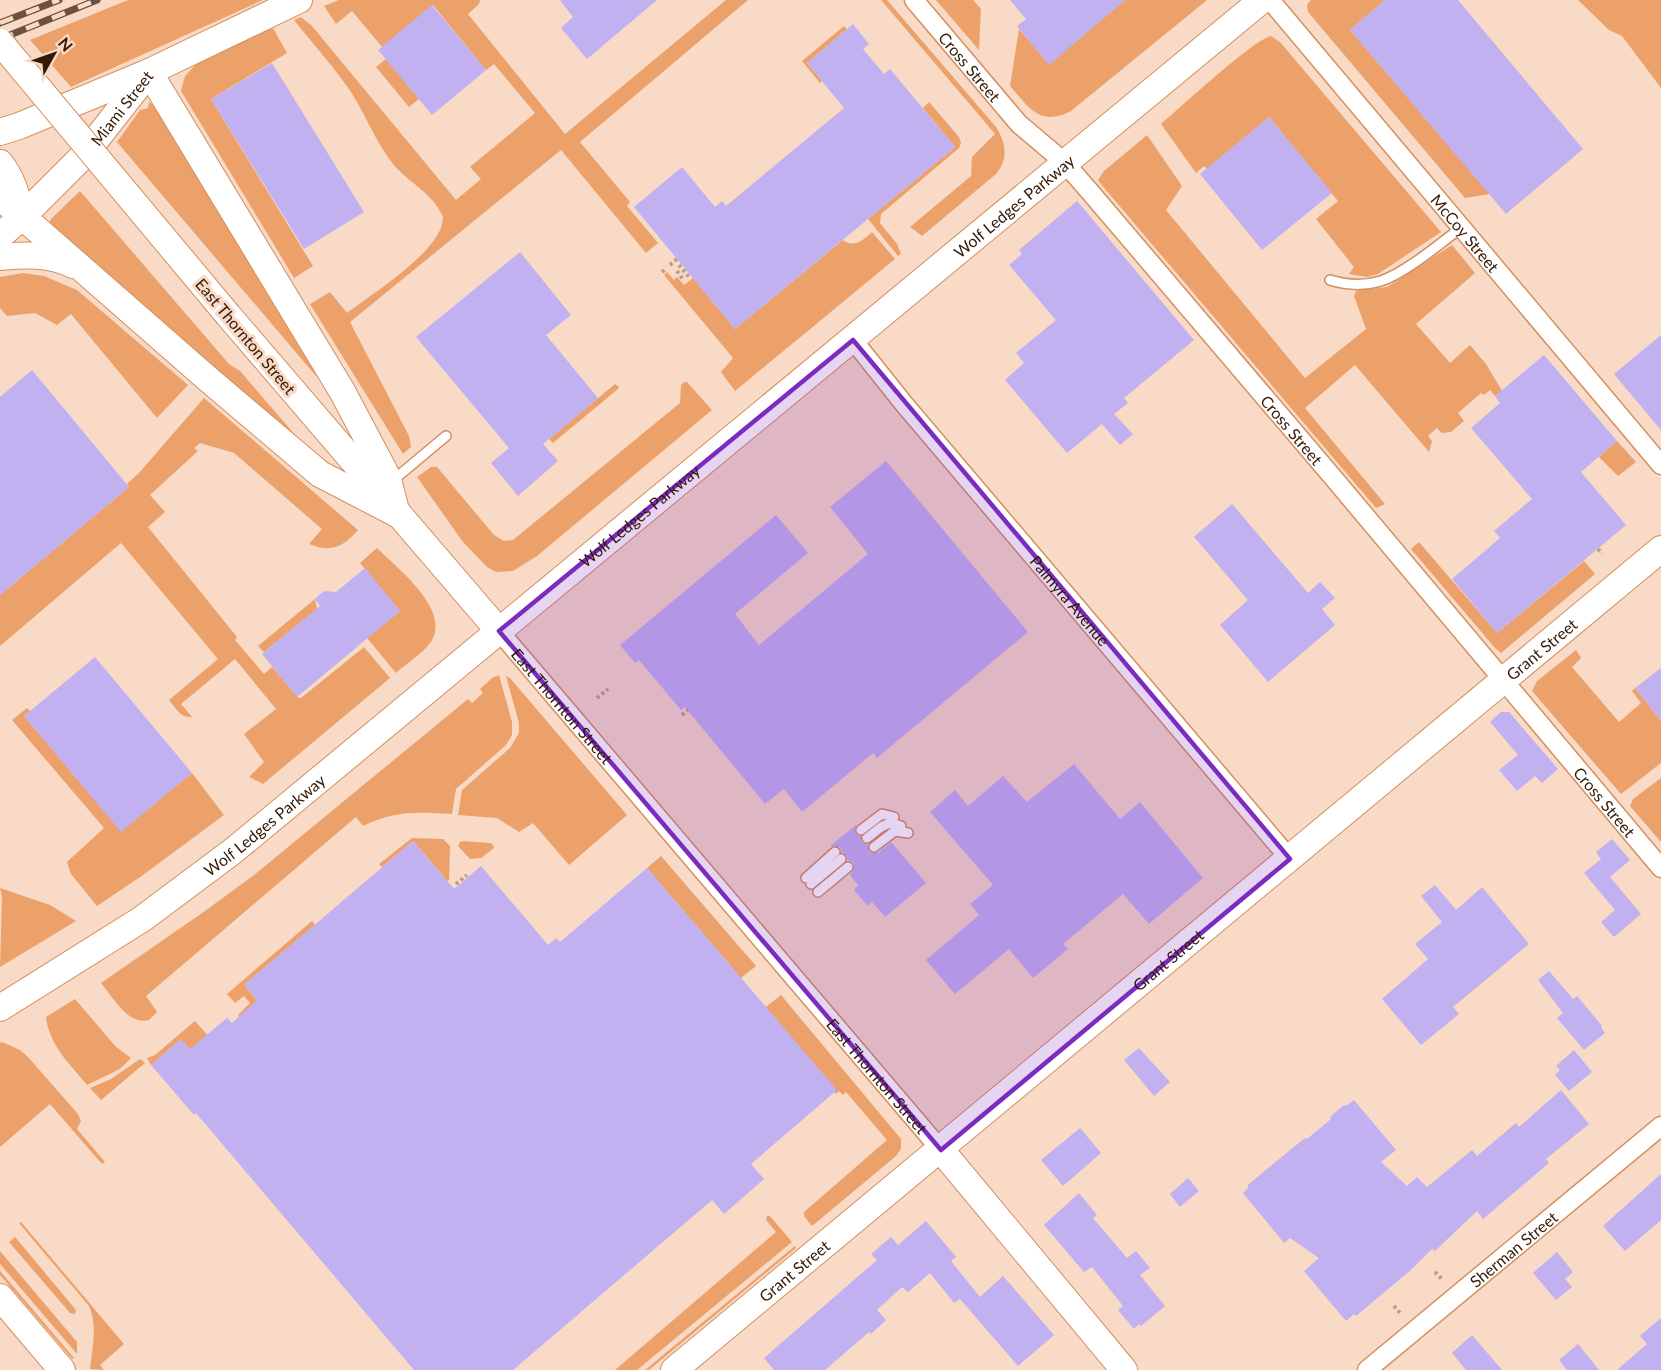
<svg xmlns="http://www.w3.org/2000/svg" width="1661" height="1370" font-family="Lato,sans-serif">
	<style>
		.green { fill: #eca16b }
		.building { fill: #c1b1f0 }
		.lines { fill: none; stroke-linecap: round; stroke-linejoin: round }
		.lane-casing { stroke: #d38f5d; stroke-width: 12 }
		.street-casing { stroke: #d38f5d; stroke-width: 21 }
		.secondary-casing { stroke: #d38f5d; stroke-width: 28 }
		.path { stroke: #bb9e8a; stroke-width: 4; stroke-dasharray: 3 3; stroke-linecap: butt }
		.lane { stroke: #fff; stroke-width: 9 }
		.street { stroke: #fff; stroke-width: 18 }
		.secondary { stroke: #fff; stroke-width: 26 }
		.rail-casing { stroke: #6d513d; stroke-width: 7 }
		.rail { stroke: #f8dac6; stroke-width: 4.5; stroke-dasharray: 14; stroke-linecap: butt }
		.secondary-bridge-casing { stroke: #d38f5d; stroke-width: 28; stroke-linecap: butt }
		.secondary-bridge { stroke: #fff; stroke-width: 26 }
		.marked { fill: #7b2cbf; fill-opacity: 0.2; stroke: #7b2cbf; stroke-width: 4.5; stroke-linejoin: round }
		.labels { text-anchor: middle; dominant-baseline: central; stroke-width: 6; stroke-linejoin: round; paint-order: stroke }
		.street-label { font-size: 16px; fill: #341905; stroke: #f8dac6 }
	</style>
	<rect width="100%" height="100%" fill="#f8dac6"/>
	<!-- green -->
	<g class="green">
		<path d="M128,0H263L71,87L30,40Z"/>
		<path d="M339,0H480L479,4L468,14L565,134L726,0H748L580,142L630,202L627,206L658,243L646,253L561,150L350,322L409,436L411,447L403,454L310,304L330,292L347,313C372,294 444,249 443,217C433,193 409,183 393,164C376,142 366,116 351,92C334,67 313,44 294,20L301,17L312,26L456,200L481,179L470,167L535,113L494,64L486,70L433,5L382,47L352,11L336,24L324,6Z"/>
		<path d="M881,0H887L996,127C1006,143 1009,159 996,174L922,236L910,227L971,176L972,157L995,134Z"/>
		<path d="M936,0H973L981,9L979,50Z"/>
		<path d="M1125,0H1207L1071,111C1040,127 1029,108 1010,86L1019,29L1049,64Z"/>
		<path d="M1311,0H1385L1350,30L1490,194L1465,198L1308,12L1307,5Z"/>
		<path d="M1578,0H1661V88L1622,36L1609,30Z"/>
		<path d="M844,26L847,29L807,63L822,81L820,83L802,61Z"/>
		<path d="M273,28L287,53L211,99L313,266L294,278L181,91L185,76L198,62Z"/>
		<path d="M1271,36L1280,42L1441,232L1378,274L1367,277L1349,274L1354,267L1316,219L1338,201L1269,117L1207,169L1204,166L1196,173L1161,124C1180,108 1253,40 1271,36Z"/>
		<path d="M386,59L419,99L409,107L376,67Z"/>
		<path d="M149,102L156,107L321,372L316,376L117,142L140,110L148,108Z"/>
		<path d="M929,102L959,137L961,143L959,148L881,214L880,223L897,244L901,254L898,256L868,219L955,147L923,108Z"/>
		<path d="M1147,135L1182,186L1166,210L1305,378L1366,329L1354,296L1356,291L1387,287L1452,245L1475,273L1416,324L1450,363L1470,345L1486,364L1502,391L1495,396L1490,390L1484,395L1481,393L1458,413L1464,421L1451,432L1442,433L1437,428L1428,436L1432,441L1429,452L1355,365L1305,408L1385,504L1376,508L1100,183L1098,180L1104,171Z"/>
		<path d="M80,191L229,364L240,371L303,444L51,228L50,220Z"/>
		<path d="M872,232L895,259L735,391L721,372L733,358L664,275L667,272L674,280L677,277L684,285L693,278L735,329L843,240C855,249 864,239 872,232Z"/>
		<path d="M23,273L44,276L77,290L188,385L157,418L71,314L57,325L35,313L7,316L0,308V277Z"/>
		<path d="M687,382L712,410L537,556L513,571L496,572L487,567L463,542L417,477L431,467H437L494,535L504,541L513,540L680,403L681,385L684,382Z"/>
		<path d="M615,384L619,387L618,389L553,443L549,439Z"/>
		<path d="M204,398L358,530C343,547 331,553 309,544L322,529L234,453L200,443L194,448L198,451L150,495L165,512L148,527L237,637L235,640L264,674L272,667L299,698H301L364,647L390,678L263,784L249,777L264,762L244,734L276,709L235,659L181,704L192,717C180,718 176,708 169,700L218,659L121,543L0,646V595L129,487L127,484L139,473Z"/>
		<path d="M1617,441L1636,462L1618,476L1599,457Z"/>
		<path d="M1419,542L1497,633L1584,561L1595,574L1501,653L1495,648L1411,549Z"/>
		<path d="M377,548C397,568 452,610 431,642C422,654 407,663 396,673L367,638L400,611L360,563Z"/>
		<path d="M315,599L317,609L264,652L258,646Z"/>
		<path d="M1576,650L1581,658L1572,667L1619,722L1641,703L1632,691L1635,688L1661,721V763L1621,794L1532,691L1537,681Z"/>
		<path d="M499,675L512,722V735L506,745L456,789L452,814C418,812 395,810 363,826L356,817L146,996L157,1012L149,1020C128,1026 113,997 101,983L205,911L254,875L468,699L472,703L483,693L480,689L492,678Z"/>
		<path d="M506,676L510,678L627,815L569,865L533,823L519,832L497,818L458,815L462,790L510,748L519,733V723Z"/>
		<path d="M27,708L30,711L24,716L121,831L192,773L224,815L143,875L97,906L71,874L67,862L104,828L12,720Z"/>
		<path d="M1661,778V842L1630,806L1633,799Z"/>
		<path d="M412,838L443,839L450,846L449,880L440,887L445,878L413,841L382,867L379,864Z"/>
		<path d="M463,841L490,843L493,845L494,848L481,858L470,859L458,846L460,842Z"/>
		<path d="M661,856L756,966L741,978L647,868Z"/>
		<path d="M0,888L50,905L76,921L0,967L2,897Z"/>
		<path d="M312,921L315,925L244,985L266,1011L242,1020L238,1015L250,1003L244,996L235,1003L227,994Z"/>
		<path d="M781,995L901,1139V1149L896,1156L812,1226L804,1216V1212L887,1140L846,1092L843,1095L839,1091L836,1094L766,1007Z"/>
		<path d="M75,999L116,1047L131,1058L120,1069L87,1085C70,1064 49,1045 46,1017Z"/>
		<path d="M195,1021L212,1040L197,1058L181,1039L151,1065L147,1058L155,1055Z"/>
		<path d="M2,1042L20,1050L28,1057L78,1114L81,1121L77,1129L105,1162L102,1164L50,1104L0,1147V1043Z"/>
		<path d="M140,1059L145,1063L101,1100L90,1088L111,1079Z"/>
		<path d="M767,1216H770L792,1242L637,1370H615L776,1232L766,1220Z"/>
		<path d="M21,1222L124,1344L100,1365L104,1370L90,1369C92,1349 98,1325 89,1306L19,1223Z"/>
		<path d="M15,1237L76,1310L75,1314L70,1313L9,1242Z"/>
		<path d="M795,1246L796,1248L649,1370H645Z"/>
		<path d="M0,1251L77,1342V1354L0,1264Z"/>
		<path d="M0,1271L74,1358L72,1359L0,1275Z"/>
	</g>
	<!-- building -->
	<g class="building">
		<path d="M560,0H657L587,59L561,28L573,17Z"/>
		<path d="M1010,0H1125L1049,65L1017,26L1026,19Z"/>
		<path d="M1385,0H1458L1583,149L1506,214L1350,30Z"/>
		<path d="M432,5L486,70L432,115L378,50Z"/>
		<path d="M853,24L869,44L863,49L884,74L890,69L955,147L735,329L634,207L682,167L715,207L722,201L726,206L844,108L807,63Z"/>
		<path d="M272,63L364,212L304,249L211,99Z"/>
		<path d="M1269,117L1332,193L1262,250L1200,174Z"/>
		<path d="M1077,201L1194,340L1124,398L1128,403L1114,414L1133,434L1120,445L1102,424L1067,453L1005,380L1024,363L1016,353L1056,320L1009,265L1022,254L1019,250Z"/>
		<path d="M520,252L571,315L546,335L598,398L543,444L558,461L518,496L491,463L509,448L416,337Z"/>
		<path d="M1661,335V430L1614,374Z"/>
		<path d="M1544,355L1617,441L1581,472L1626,525L1497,633L1452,579L1500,538L1494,531L1532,499L1471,428L1500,403L1495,396Z"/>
		<path d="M32,370L129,487L0,595V397Z"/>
		<path d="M886,461L1028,632L877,758L873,753L802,812L784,789L765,804L685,707L681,710L639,660L635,663L620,645L776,515L808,553L735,614L759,645L868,554L830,507Z"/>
		<path d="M1232,504L1308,593L1320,582L1335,598L1322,609L1335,625L1268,682L1220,625L1248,600L1194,537Z"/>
		<path d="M365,568L400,611L297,697L262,654L320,606L315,599L324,591L336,592Z"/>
		<path d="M95,657L192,773L121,832L24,716Z"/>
		<path d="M1661,668V721L1635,688Z"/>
		<path d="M1501,712H1509L1558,769L1542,783L1535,776L1517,791L1499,770L1518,755L1490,722Z"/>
		<path d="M1074,764L1120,819L1140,802L1203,878L1149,924L1123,894L1063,944L1068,949L1033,978L1009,949L955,994L926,960L979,915L970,904L993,885L930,812L955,790L968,806L1003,776L1027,802Z"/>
		<path d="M856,825L855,834L861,837L862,843L868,845L869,852L878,853L891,842L926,883L885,917L872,902L868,906L854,890L858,885L850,875L854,869V863L848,860L846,855L842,852L840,847L830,846Z"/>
		<path d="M1612,839L1630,860L1610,877L1641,914L1614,937L1601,922L1615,910L1584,873L1601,859L1596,852Z"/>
		<path d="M413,841L454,889L481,866L548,945L556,938L560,942L647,868L837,1090L751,1164L764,1179L724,1214L712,1200L513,1370H414L196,1113L194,1115L151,1065L181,1039L190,1049L227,1018L232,1023L257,1000L244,985Z"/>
		<path d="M1435,885L1456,910L1482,887L1529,944L1453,1007L1459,1014L1421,1045L1382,999L1428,959L1415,944L1442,922L1421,896Z"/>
		<path d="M1549,971L1573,999L1577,996L1602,1026L1601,1027L1605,1033L1584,1050L1557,1018L1563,1013L1538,980Z"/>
		<path d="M1139,1048L1170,1082L1154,1096L1124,1060Z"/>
		<path d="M1574,1050L1592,1072L1569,1091L1555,1075L1560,1070L1556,1066Z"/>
		<path d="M1561,1090L1589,1124L1546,1159L1549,1163L1483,1219L1477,1211L1435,1251L1432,1249L1412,1269L1356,1316L1354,1314L1346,1321L1304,1271L1319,1258L1290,1238L1284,1243L1243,1193L1248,1188V1185L1267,1169L1305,1138L1307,1139L1331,1119L1330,1117L1344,1105L1346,1106L1354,1100L1396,1150L1381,1162L1407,1186L1417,1177L1427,1187L1472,1150L1477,1156L1516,1123L1519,1127Z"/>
		<path d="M1080,1128L1101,1153L1063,1186L1041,1160Z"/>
		<path d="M1661,1174V1220L1625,1251L1603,1226Z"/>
		<path d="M1188,1178L1199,1191L1180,1207L1170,1194Z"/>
		<path d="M1079,1193L1097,1215L1093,1218L1127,1258L1136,1251L1150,1268L1140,1275L1165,1306L1141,1326L1139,1324L1134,1329L1118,1310L1123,1306L1092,1267L1084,1272L1044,1225Z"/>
		<path d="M926,1221L956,1257L951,1261L980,1297L1003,1276L1054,1335L1018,1366L960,1299L954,1303L930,1273L908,1292L902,1287L877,1310L886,1320L871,1334L869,1332L825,1370H774L764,1358L877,1260L871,1254L891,1237L898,1245Z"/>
		<path d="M1557,1252L1573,1272L1565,1279L1572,1287L1556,1300L1533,1273Z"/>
		<path d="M1661,1318V1370H1617L1647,1344L1640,1336Z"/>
		<path d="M1472,1335L1502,1370H1466L1452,1353Z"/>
		<path d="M1578,1344L1599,1370H1567L1559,1360Z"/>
	</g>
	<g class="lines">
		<!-- lane casing -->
		<g class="lane-casing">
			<g id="lane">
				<path d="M1330,280C1346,285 1364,286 1381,281C1405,273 1441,243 1462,227"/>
				<path d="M391,482L446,436"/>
				<path d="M861,830L882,814L894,817"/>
				<path d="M867,838C879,829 886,819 901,826"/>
				<path d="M874,847L895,831L908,833"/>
				<path d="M806,878L835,852"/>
				<path d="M811,884L841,859"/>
				<path d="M818,892L848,867"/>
			</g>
		</g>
		<!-- street casing -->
		<g class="street-casing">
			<g id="street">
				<path id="s1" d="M914,0L1019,124L1064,162L1091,193L1336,481L1661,868"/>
				<path id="s2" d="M1270,0L1661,465"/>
				<path id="s3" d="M853,340L904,404L1290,859"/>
				<path id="s4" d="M499,631L941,1150"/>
				<path id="s5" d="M1367,1370L1661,1126"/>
			</g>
		</g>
		<!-- secondary casing -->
		<g class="secondary-casing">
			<g id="secondary">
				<path d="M0,132L19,126L149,72L342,391L387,476L397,514"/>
				<path d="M0,163C13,179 17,197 22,216"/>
				<path d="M0,197L208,379L320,474L397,514"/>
				<path id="s6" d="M0,236L22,217L84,155L149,72L299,0"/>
				<path d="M0,257C26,255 49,253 73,265"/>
				<path d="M228,315L499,631"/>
				<path id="s7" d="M0,1008L142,919L233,851L1262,0"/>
				<path d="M941,1150L1124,1370"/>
				<path d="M0,1297L62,1370"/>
				<path id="s8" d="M674,1370L1661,549"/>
			</g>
		</g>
		<!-- path -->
		<g class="path">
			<path d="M670,265L677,259"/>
			<path d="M679,265L689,277"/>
			<path d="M677,271L684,281"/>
			<path d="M662,272L666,269"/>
			<path d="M1598,549L1602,554"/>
			<path d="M597,698L608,689"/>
			<path d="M682,715L688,710"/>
			<path d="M456,884L467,875"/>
			<path d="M1435,1272L1443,1280"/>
			<path d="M1394,1306L1401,1314"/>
		</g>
		<!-- lane -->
		<use href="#lane" class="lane"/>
		<!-- street -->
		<use href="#street" class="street"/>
		<!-- secondary -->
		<use href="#secondary" class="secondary"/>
		<!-- rail casing -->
		<g class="rail-casing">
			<g id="rail">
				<path d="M0,23L59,0"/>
				<path d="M0,39L97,0"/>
			</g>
		</g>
		<!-- rail -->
		<use href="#rail" class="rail"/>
		<!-- secondary-bridge casing -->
		<g class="secondary-bridge-casing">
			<path id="secondary-bridge" d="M0,42L228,315"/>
		</g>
		<!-- secondary-bridge -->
		<use href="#secondary-bridge" class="secondary-bridge"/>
	</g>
	<!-- marked area -->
	<path class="marked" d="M853,340L1290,859L941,1150L499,631Z"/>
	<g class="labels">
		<!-- street labels -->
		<g class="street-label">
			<text stroke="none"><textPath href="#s1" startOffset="87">Cross Street</textPath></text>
			<text stroke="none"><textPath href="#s6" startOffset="177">Miami Street</textPath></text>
			<text stroke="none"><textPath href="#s7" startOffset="1294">Wolf Ledges Parkway</textPath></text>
			<text stroke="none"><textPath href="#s2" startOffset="304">McCoy Street</textPath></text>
			<text transform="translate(246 336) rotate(50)">East Thornton Street</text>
			<text stroke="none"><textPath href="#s1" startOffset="573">Cross Street</textPath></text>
			<text stroke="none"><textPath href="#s7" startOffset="808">Wolf Ledges Parkway</textPath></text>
			<text stroke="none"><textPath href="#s3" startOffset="339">Palmyra Avenue</textPath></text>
			<text stroke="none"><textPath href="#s8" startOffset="1128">Grant Street</textPath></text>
			<text stroke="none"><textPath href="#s4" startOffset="98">East Thornton Street</textPath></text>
			<text stroke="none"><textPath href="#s1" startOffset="1059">Cross Street</textPath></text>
			<text stroke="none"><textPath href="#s7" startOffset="322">Wolf Ledges Parkway</textPath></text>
			<text stroke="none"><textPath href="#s8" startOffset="642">Grant Street</textPath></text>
			<text stroke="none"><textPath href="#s4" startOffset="584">East Thornton Street</textPath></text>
			<text stroke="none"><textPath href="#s5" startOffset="190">Sherman Street</textPath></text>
			<text stroke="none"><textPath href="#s8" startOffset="156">Grant Street</textPath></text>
		</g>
	</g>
	<!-- north arrow -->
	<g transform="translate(54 54) rotate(50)" stroke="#f8dac6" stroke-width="4.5" paint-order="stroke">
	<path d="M0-4.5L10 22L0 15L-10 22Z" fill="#341905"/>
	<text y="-9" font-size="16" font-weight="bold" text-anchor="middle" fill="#341905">N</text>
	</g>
</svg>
